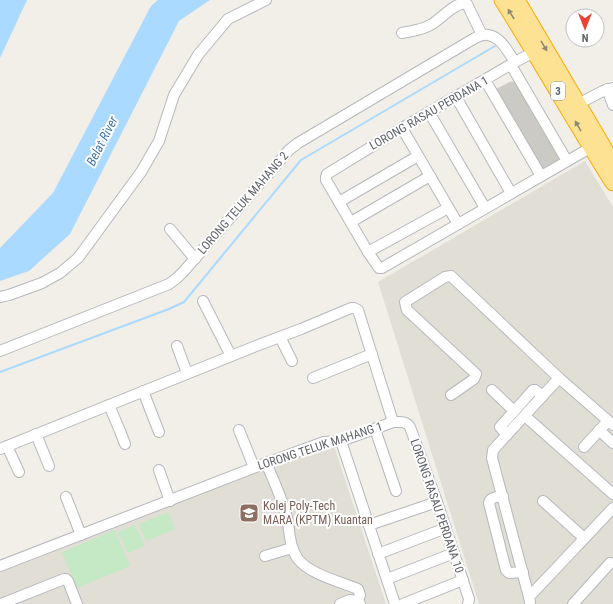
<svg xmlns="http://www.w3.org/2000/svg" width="613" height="604" font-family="'Roboto Condensed',sans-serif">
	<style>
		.education { fill: #e1ded6 }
		.green { fill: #c5e8c5 }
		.water { fill: #aadaff }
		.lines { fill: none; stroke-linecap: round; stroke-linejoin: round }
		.stream { stroke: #aadaff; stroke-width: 2 }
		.building { fill: #cccac5; stroke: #d6d1c6 }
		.minor-casing { stroke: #b5b8bc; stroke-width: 12 }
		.highway-casing { stroke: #f9ab00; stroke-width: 17 }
		.minor { stroke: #fff; stroke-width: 10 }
		.highway { stroke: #fde293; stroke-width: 15 }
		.oneway { fill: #8e8975 }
		.labels { text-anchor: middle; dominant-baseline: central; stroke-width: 4; stroke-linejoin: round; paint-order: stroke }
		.shield { fill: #fff; stroke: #8f9295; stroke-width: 1 }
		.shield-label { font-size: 11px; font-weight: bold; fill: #5f6368 }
		.street-label { font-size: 12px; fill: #5f6368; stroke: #fff }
		.education-label { font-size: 12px; fill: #785e54; stroke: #fff; text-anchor: start }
		.water-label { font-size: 13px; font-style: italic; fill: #4174aa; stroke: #fff }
	</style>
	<rect width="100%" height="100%" fill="#f1efe8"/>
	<!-- education -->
	<g class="education">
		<path d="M585,161L613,207V604H479L378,282Z"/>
		<path d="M334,446L386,604H0V568L283,458Z"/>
	</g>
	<!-- green -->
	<g class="green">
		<path d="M168,512L175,529L146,541L139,524Z"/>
		<path d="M135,525L145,546L128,553L118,532Z"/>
		<path d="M115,530L130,566L77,588L62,552Z"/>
	</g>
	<!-- water -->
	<g class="water">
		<path d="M0,0H27L0,58Z"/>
		<path d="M158,0H210L179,21L70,234L29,271L0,281V248L53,193L151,6Z"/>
	</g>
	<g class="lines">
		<!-- stream -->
		<path class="stream" d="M0,372L169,309L184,302L301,160L495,46"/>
	</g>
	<!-- building -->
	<path class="building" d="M510,82H516L563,162L543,173L495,90Z"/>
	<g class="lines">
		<!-- minor casing -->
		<g class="minor-casing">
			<g id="minor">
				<path d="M402,33C412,31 423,30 432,24C441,19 457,0 467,4L482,35"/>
				<path d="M534,52L515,62L402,128L327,174L326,177V180L368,252L379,268H382L590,148"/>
				<path d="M511,65L567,161"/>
				<path d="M485,80L541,176"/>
				<path d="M607,89L613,105"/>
				<path d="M456,97L511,193"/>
				<path d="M578,104L603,91L613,88"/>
				<path d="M429,112L485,208"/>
				<path d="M402,128L458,224"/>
				<path d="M339,202L418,156"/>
				<path d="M351,222L430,176"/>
				<path d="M170,229L195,259"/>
				<path d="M368,252L448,208"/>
				<path d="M0,297L9,295L42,283L60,273L78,258L141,172L159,141L174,95L198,55L228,19L266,0"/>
				<path d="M203,301L231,356"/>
				<path d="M280,337L292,361"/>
				<path d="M177,346L187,373"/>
				<path d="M0,351L169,284L177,278L184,271L289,150L298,143L475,38C479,36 483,34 488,35C501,37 508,52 515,62"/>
				<path d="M313,378L372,354"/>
				<path d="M492,390L514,411"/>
				<path d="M143,391L159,432"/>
				<path d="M451,395L474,379L476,374L407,310L405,302L445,277L451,276L559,378"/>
				<path d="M109,405L120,431L125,444"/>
				<path d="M525,416L613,494"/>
				<path d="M375,429L396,491"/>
				<path d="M239,430L254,467"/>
				<path d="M599,430L613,443"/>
				<path d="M36,434L49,466"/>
				<path d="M507,435L500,427L533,390H535L543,396"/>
				<path d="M341,441L395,604"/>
				<path d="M7,446L19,472"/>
				<path d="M584,447L608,421"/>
				<path d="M0,449L256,346L301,329L351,308H354L358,310L393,422"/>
				<path d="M266,463C274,481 282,498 287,518C290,531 289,547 298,559C309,574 341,582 358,589L360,595L358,601"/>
				<path d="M159,470L170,501"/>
				<path d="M503,496C497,497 490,497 489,503L506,570L509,573L523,572"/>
				<path d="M66,497L81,535"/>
				<path d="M543,501L584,538"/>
				<path d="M369,525L437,502"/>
				<path d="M378,554L446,528"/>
				<path d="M265,556L292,548"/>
				<path d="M0,566L266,463L324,442L341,441L393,422C401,422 406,421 410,427L437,502L469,599L468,604"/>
				<path d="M387,579L454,553"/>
				<path d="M529,597L492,458L493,450L559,378L613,425"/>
				<path d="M530,602L529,597L613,508"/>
				<path d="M1,604L64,579H66L68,581L77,604"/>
				<path d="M340,604L350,600L358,601L360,604"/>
				<path d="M403,604L463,580"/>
				<path d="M573,604L610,563"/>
			</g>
		</g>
		<!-- highway casing -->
		<g class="highway-casing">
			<g id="highway">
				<path d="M502,0C540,60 575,123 613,183"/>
				<path d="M517,0L613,163"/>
			</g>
		</g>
		<!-- minor -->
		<use href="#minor" class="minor"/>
		<!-- highway -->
		<use href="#highway" class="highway"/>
	</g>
	<!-- one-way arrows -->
	<defs><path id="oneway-solid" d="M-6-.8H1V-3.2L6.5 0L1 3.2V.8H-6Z"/></defs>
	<g class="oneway">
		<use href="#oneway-solid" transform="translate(511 14) rotate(-122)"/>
		<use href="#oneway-solid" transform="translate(544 46) rotate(59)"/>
		<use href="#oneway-solid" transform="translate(578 126) rotate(-120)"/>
	</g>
	<!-- icons -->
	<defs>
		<g id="university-square" transform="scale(1)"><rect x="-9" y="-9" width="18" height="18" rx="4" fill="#8d6e63" stroke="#fff"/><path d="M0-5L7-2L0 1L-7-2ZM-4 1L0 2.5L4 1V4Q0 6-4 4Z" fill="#fff"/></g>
	</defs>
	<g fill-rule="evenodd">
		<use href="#university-square" x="249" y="513"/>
	</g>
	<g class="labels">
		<!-- shield labels -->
		<rect class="shield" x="551" y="82" width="14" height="18" rx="3"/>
		<g class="shield-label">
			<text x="558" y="91">3</text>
		</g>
		<!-- street labels -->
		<g class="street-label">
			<text transform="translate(429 113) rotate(-30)">LORONG RASAU PERDANA 1</text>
			<text transform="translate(243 203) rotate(-49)">LORONG TELUK MAHANG 2</text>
			<text transform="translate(320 446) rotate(-18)">LORONG TELUK MAHANG 1</text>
			<text transform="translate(437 506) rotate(71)">LORONG RASAU PERDANA 10</text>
		</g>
		<!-- education labels -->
		<g class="education-label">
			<text x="263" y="506">Kolej Poly-Tech<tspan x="263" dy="14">MARA (KPTM) Kuantan</tspan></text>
		</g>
		<!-- water labels -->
		<g class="water-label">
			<text transform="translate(102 141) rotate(-63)">Belat River</text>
		</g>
	</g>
	<!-- north arrow -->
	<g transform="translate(585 28) rotate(180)"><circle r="19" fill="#ffffff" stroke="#bfc1c3"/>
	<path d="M0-3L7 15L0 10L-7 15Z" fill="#ea4335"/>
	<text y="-6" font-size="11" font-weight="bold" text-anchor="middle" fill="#5f6368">N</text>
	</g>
</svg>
